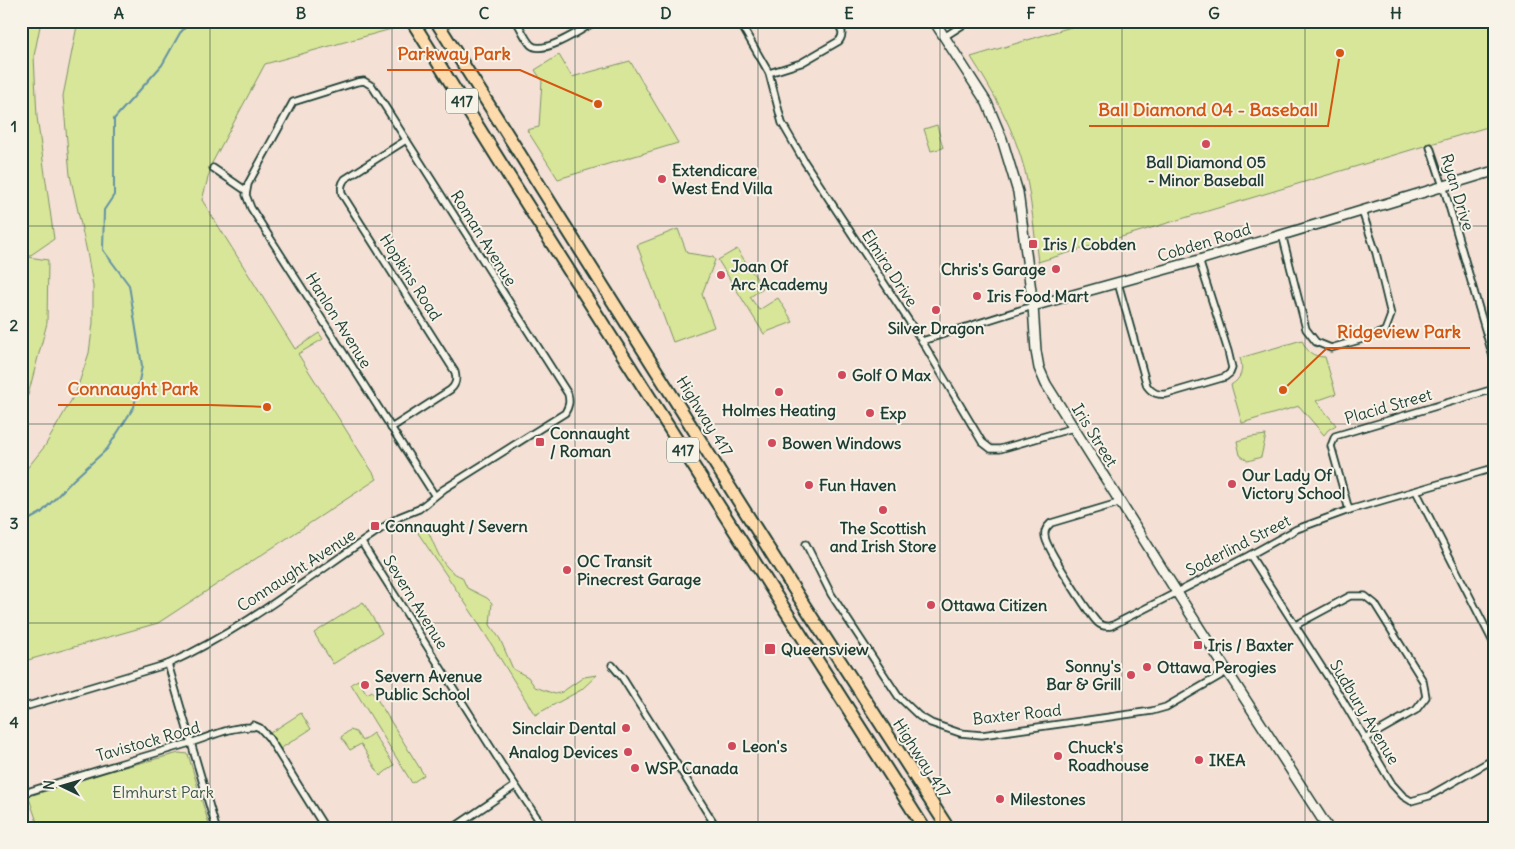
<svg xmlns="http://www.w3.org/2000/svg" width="1515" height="849" font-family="Delius,sans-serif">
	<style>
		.green { fill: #d8e699; stroke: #7c9266 }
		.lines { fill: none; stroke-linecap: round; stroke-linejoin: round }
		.stream { stroke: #6393a5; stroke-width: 2 }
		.street-casing { stroke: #1f3d34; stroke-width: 9 }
		.secondary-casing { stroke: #1f3d34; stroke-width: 12 }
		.highway-casing { stroke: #1f3d34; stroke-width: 15 }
		.street { stroke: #f7f3e8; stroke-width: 5.5 }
		.secondary { stroke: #f7f3e8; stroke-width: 9 }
		.highway { stroke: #fedbac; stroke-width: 11 }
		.grid { fill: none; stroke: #1f3d34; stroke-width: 1; stroke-opacity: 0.55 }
		.poi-dot { fill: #d1495b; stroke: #f7f3e8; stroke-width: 2 }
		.labels { text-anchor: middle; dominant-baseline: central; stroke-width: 4; stroke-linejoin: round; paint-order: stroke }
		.shield { fill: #f7f3e8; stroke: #60746a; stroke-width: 1 }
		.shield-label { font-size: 15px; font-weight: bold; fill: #1f3d34 }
		.poi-label { font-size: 16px; font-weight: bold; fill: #1f3d34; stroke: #f7f3e8; text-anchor: start }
		.street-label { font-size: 16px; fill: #1f3d34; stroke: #f7f3e8 }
		.park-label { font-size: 16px; fill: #3b5643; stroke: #f7f3e8 }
		.leader { fill: none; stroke: #d45610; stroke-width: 2 }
		.callout-dot { fill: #d45610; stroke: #f7f3e8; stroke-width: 2 }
		.callout-label { font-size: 18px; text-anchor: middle; font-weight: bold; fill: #d45610; stroke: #f7f3e8; stroke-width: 4; stroke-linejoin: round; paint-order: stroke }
		.neatline { fill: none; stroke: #1f3d34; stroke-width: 2 }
		.grid-label { font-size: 16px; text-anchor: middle; font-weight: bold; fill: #1f3d34 }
	</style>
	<rect width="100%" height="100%" fill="#f4e0d4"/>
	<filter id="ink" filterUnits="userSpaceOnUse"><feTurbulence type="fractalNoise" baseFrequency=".02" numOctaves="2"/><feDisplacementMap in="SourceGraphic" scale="10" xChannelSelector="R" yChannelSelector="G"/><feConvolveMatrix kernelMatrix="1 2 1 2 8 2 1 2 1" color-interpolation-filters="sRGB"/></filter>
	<g filter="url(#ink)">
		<!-- green -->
		<g class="green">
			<path d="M21,21H41L34,56L37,117L54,239L28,257L48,260L47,323L28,395L21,405Z"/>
			<path d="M78,21H389L395,28L265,64L212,163L202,200L295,349L319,333L323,339L298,354L377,479L158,623L21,662V476L45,446L76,392L89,353L93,323V286L87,252L70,175L63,96Z"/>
			<path d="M1091,21H1494V125L1038,262C1034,232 1032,201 1025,171C1014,129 994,93 971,57Z"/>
			<path d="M559,55L572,77L630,61L678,143L558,179L527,130L539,127L542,81L535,70Z"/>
			<path d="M937,125L943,148L931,151L924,129Z"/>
			<path d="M678,229L687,253L713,257L715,260L702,294L714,327L673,342L637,245Z"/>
			<path d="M737,249L763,288L750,297L759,310L778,298L793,322L769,331L764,334L718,260Z"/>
			<path d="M1302,340C1306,351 1313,357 1325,357L1336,394L1316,401L1336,425L1328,430L1324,435L1299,406L1242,423L1231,385C1241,379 1244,370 1240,358Z"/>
			<path d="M1266,435L1261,457L1248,461L1240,455L1237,441L1251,437Z"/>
			<path d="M423,528L428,531C437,550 442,570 462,577L467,588L487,598L492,603L490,625L500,639L513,669L528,677L535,687L555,694L562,692L584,677L597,675L581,690L535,715L474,616L418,533Z"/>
			<path d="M363,602L382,633L333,664L314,633Z"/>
			<path d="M358,680L367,694L372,691L424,775L412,783L351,684Z"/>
			<path d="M301,713L311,729L280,749L270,733Z"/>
			<path d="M350,730L356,732L362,741L373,733L394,765L380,776L361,744L350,750L341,737Z"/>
			<path d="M179,753L188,754L210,828H39L24,783L21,784V768L26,783L33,795L117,769Z"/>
		</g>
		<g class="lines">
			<!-- stream -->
			<path class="stream" d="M21,524L41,513L73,480L107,449L134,407L142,366L129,285L103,250L104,210L114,195V119L162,65L180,33L191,21"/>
			<!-- street casing -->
			<g class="street-casing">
				<g id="street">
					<path d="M516,21C521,28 525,39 531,45C544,56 584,28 596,21"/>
					<path d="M739,21L769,73L782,123L804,161L922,341L982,442L991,449H1000L1073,428"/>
					<path d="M944,37L969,21"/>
					<path d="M769,73L801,63L839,41C845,33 841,29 836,21"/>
					<path d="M1430,147L1445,192L1494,360"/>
					<path d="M213,168L245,190"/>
					<path d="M1282,234L1306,329L1316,342L1331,348L1370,337L1385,331L1391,315L1376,253L1362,211"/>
					<path d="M1118,283L1147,386C1153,394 1158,395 1167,394L1225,377L1230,373L1232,368L1228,351L1199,260"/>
					<path d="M922,341L1033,306"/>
					<path d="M391,428L450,390C456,385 457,380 455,372L342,194C341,188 341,184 345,179L406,140"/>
					<path d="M1416,491L1494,644"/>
					<path d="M1119,501L1115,504L1051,523C1047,527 1044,530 1045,536C1045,546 1088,612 1097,622C1101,626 1105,627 1111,626L1250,555L1297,529L1349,510L1494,468"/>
					<path d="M1349,510L1331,446L1335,436L1494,389"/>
					<path d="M362,543L507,773L544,828"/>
					<path d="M806,544L831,594L898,696L919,716L931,723L960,733L982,735L1152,711L1166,707L1228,671"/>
					<path d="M1250,555L1342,699L1392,784L1403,796L1411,801L1429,796L1494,759"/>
					<path d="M1296,625L1350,596H1365L1375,604L1423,681L1426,697L1416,710L1365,739"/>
					<path d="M168,664L216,828"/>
					<path d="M612,665L622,677L717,828"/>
					<path d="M21,708L168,664C251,626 323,566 399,517L419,509L444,489L565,413C569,406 570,402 568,394L372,86L364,81L357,82L293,102L248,184L246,195L251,208L435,496"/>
					<path d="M21,794C75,777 129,761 183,745C206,739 229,726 253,727V725L260,728L269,738L325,828"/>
					<path d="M453,828L515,786"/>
				</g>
			</g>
			<!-- secondary casing -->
			<g class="secondary-casing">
				<g id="secondary">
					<path d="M934,21L987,103L1002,139L1018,192L1033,306L1036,351L1039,368L1046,384L1200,629L1328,828"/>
					<path d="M1033,306L1199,260L1494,171"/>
				</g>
			</g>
			<!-- highway casing -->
			<g class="highway-casing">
				<g id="highway">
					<path d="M412,21L512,181L924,828"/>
					<path d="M436,21L804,605L948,828"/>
				</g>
			</g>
			<!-- street -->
			<use href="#street" class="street"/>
			<!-- secondary -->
			<use href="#secondary" class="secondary"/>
			<!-- highway -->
			<use href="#highway" class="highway"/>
		</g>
	</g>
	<!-- grid -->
	<path class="grid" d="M210,21V828M392,21V828M575,21V828M758,21V828M940,21V828M1122,21V828M1305,21V828M21,226H1494M21,424H1494M21,623H1494"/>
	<!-- markers -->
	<g class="poi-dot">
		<circle cx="1206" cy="144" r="5"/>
		<circle cx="662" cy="179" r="5"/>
		<rect x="1028" y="239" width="10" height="10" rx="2.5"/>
		<circle cx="1056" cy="269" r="5"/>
		<circle cx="721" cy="275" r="5"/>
		<circle cx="977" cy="296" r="5"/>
		<circle cx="936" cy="310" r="5"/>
		<circle cx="842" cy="375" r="5"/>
		<circle cx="779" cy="392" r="5"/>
		<circle cx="870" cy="413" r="5"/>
		<rect x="535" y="437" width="10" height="10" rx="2.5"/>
		<circle cx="772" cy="443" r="5"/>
		<circle cx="1232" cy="484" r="5"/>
		<circle cx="809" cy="485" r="5"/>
		<circle cx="883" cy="510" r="5"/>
		<rect x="370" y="521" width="10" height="10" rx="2.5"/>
		<circle cx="567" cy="570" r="5"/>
		<circle cx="931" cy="605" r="5"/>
		<rect x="1193" y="640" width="10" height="10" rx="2.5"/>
		<rect x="764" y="643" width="12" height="12" rx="2.5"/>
		<circle cx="1147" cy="667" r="5"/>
		<circle cx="1131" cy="675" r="5"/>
		<circle cx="365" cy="685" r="5"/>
		<circle cx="626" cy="728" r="5"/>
		<circle cx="732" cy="746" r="5"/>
		<circle cx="628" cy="752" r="5"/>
		<circle cx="1058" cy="756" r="5"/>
		<circle cx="1199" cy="760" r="5"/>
		<circle cx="635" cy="768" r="5"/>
		<circle cx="1000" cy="799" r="5"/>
	</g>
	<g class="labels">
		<!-- shield labels -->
		<g class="shield">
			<rect x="446" y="88.5" width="32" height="25" rx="4"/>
			<rect x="667" y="437.5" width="32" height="25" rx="4"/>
		</g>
		<g class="shield-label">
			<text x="462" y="101">417</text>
			<text x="683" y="450">417</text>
		</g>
		<!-- poi labels -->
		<g class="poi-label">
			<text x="1206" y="162" text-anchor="middle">Ball Diamond 05<tspan x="1206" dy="18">- Minor Baseball</tspan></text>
			<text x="672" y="170">Extendicare<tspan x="672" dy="18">West End Villa</tspan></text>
			<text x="1043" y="244">Iris / Cobden</text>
			<text x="731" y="266">Joan Of<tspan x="731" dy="18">Arc Academy</tspan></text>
			<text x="1046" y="269" text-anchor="end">Chris's Garage</text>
			<text x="987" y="296">Iris Food Mart</text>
			<text x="936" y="328" text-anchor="middle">Silver Dragon</text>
			<text x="852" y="375">Golf O Max</text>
			<text x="779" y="410" text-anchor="middle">Holmes Heating</text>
			<text x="880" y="413">Exp</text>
			<text x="550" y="433">Connaught<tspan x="550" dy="18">/ Roman</tspan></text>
			<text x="782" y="443">Bowen Windows</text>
			<text x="1242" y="475">Our Lady Of<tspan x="1242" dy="18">Victory School</tspan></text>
			<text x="819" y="485">Fun Haven</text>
			<text x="385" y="526">Connaught / Severn</text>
			<text x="883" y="528" text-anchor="middle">The Scottish<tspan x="883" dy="18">and Irish Store</tspan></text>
			<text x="577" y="561">OC Transit<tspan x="577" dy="18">Pinecrest Garage</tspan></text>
			<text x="941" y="605">Ottawa Citizen</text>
			<text x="1208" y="645">Iris / Baxter</text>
			<text x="781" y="649">Queensview</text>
			<text x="1121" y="666" text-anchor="end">Sonny's<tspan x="1121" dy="18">Bar &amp; Grill</tspan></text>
			<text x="1157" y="667">Ottawa Perogies</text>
			<text x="375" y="676">Severn Avenue<tspan x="375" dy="18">Public School</tspan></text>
			<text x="616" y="728" text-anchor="end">Sinclair Dental</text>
			<text x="742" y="746">Leon's</text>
			<text x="1068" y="747">Chuck's<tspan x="1068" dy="18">Roadhouse</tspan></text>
			<text x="618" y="752" text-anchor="end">Analog Devices</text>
			<text x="1209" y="760">IKEA</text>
			<text x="645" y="768">WSP Canada</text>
			<text x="1010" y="799">Milestones</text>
		</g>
		<!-- street labels -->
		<g class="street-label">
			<text transform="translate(1458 192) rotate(73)">Ryan Drive</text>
			<text transform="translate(484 238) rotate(58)">Roman Avenue</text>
			<text transform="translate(1204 242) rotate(-17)">Cobden Road</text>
			<text transform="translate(890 268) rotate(57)">Elmira Drive</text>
			<text transform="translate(411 277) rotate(57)">Hopkins Road</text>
			<text transform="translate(339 320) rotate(58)">Hanlon Avenue</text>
			<text transform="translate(1388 406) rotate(-16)">Placid Street</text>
			<text transform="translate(705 416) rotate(58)">Highway 417</text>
			<text transform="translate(1095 435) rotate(58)">Iris Street</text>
			<text transform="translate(1238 545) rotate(-27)">Soderlind Street</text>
			<text transform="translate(296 570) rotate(-33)">Connaught Avenue</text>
			<text transform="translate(416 602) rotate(58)">Severn Avenue</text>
			<text transform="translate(1365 712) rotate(59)">Sudbury Avenue</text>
			<text transform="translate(1017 714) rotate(-6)">Baxter Road</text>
			<text transform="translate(148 741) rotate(-16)">Tavistock Road</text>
			<text transform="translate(922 758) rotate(57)">Highway 417</text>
		</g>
		<!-- park labels -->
		<g class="park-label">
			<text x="163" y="792">Elmhurst Park</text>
		</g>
	</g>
	<!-- callouts -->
	<path class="leader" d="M598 104L520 70H387M1340 53L1328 126H1089M1283 390L1327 348H1470M267 407L209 405H58"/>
	<g class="callout-dot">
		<circle cx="598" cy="104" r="5"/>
		<circle cx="1340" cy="53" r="5"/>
		<circle cx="1283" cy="390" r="5"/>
		<circle cx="267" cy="407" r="5"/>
	</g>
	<g class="callout-label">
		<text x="454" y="60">Parkway Park</text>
		<text x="1208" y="116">Ball Diamond 04 - Baseball</text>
		<text x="1399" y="338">Ridgeview Park</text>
		<text x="133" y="395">Connaught Park</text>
	</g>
	<!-- margin -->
	<rect width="1515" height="849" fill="none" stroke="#f7f3e8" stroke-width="55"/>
	<!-- north arrow -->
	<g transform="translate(62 786) rotate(275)" stroke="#f7f3e8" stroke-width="4" paint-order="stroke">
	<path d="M0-4L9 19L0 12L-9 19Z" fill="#1f3d34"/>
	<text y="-8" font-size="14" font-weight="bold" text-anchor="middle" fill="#1f3d34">N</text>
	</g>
	<rect x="28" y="28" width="1460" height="794" class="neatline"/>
	<g class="grid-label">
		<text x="119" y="19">A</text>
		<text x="301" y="19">B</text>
		<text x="484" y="19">C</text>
		<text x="666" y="19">D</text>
		<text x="849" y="19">E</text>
		<text x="1031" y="19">F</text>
		<text x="1214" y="19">G</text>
		<text x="1396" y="19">H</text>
		<text x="14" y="132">1</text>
		<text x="14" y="331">2</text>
		<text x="14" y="529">3</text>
		<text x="14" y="728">4</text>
	</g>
</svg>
